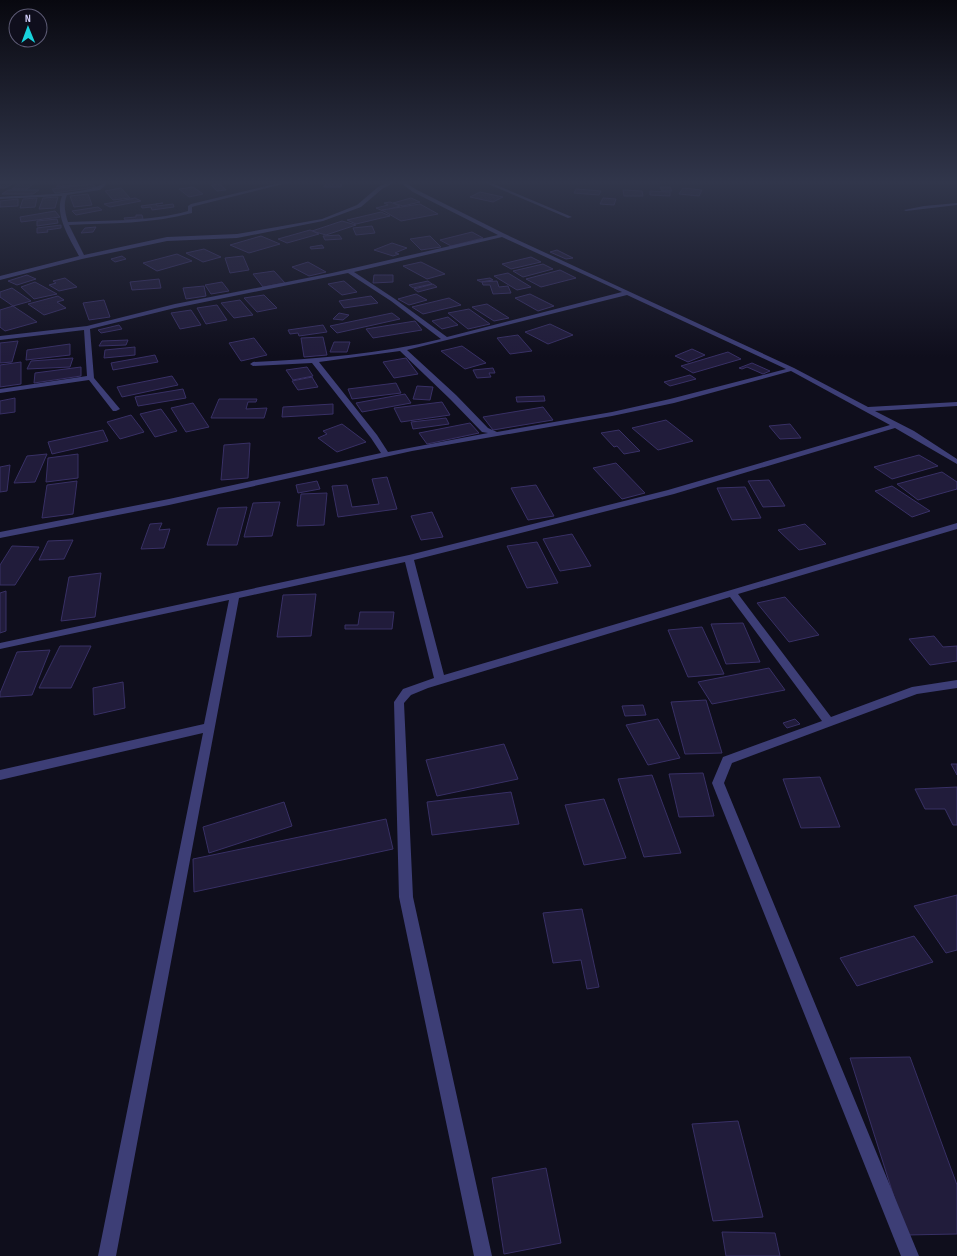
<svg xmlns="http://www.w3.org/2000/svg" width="957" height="1256" font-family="'Sofia Sans Condensed',sans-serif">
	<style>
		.building { fill: #211c3b; stroke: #383065 }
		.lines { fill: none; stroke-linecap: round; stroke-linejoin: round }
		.street { fill: #3d3e76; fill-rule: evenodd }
	</style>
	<rect width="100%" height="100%" fill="#0f0e1c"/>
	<!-- building -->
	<g class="building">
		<path d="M22,181H37L27,189H12Z"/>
		<path d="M61,181H80L77,185L56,187Z"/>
		<path d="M81,181H96L93,184H78Z"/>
		<path d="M3,182H16L5,188H0V184Z"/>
		<path d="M92,184L96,187L55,193L52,189Z"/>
		<path d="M220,184L226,190L217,191L211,185Z"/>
		<path d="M326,184H342L341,187H324Z"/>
		<path d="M193,187L203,194L189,197L179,189Z"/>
		<path d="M660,187H670L672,191H662Z"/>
		<path d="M121,188L130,198L113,200L105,191Z"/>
		<path d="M683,188L702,190L699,196L679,194Z"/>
		<path d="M576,189L601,191L599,195L574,193Z"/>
		<path d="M8,190H39L33,194H2Z"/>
		<path d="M623,190L642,191L643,196H624Z"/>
		<path d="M650,191L670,192V196L650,195Z"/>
		<path d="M480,192L503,197L493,202L470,197Z"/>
		<path d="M88,194L92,205L74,207L70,196Z"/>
		<path d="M58,197L55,208L39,209L43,198Z"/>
		<path d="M37,198L35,207L20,208L23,199Z"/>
		<path d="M135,198L141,201L110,207L104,204Z"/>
		<path d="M411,198L420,202L403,206L393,203Z"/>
		<path d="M603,198L616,199L614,205L600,204Z"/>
		<path d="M18,199V206L0,207V201Z"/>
		<path d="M390,202L400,206L383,211L376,208L388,205L384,203Z"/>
		<path d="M163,203L156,204L157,206L173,204L174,207L152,210L151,207L142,208L141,206Z"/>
		<path d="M420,204L438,214L401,221L382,210Z"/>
		<path d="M98,207L102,210L76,215L72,211Z"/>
		<path d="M55,211L60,217L21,222L20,217Z"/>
		<path d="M381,212L390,216L356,224L347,220Z"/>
		<path d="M136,215H142L143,219L125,220L124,218L136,217Z"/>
		<path d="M57,219L58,223L37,226V221Z"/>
		<path d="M342,221L356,225L326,235L312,231Z"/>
		<path d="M61,225V228L47,230L48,232L37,233V228Z"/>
		<path d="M372,226L375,233L356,235L353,228Z"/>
		<path d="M96,227L93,232L81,233L85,228Z"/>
		<path d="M310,230L319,234L287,243L278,239Z"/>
		<path d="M472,232L483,238L451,246L440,240Z"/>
		<path d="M339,235L342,239L325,240L323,236Z"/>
		<path d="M261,236L280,244L249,253L230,245Z"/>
		<path d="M430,236L441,247L421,250L410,239Z"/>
		<path d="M392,243L407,248L395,253L399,254L393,256L374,250Z"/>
		<path d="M322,245L324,248L311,249L310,247Z"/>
		<path d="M204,249L221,257L203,262L186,253Z"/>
		<path d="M557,250L573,258L566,259L550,252Z"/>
		<path d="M177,254L192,261L157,271L143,263Z"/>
		<path d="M122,256L126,259L115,262L111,259Z"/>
		<path d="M243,256L249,270L230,273L225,258Z"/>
		<path d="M531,257L541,262L511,269L502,264Z"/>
		<path d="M308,262L326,272L309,276L292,267Z"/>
		<path d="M421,262L445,274L427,279L403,266Z"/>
		<path d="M543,264L553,269L523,277L513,271Z"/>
		<path d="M560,270L576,278L541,287L526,279Z"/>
		<path d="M274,271L285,283L263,287L253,274Z"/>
		<path d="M508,273L531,287L517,290L494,276Z"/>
		<path d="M27,275L36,279L17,285L8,281Z"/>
		<path d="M374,275H393V282L373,283Z"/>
		<path d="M65,278L77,287L59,291L49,285L56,283L53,281Z"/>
		<path d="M490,278L493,280L481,282L477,280Z"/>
		<path d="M159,279L161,288L132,290L130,282Z"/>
		<path d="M344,281L357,292L342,295L328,284Z"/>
		<path d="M428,281L432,284L413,288L409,285Z"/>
		<path d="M497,281L499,287L508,286L511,293L493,294L490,285H483L482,282Z"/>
		<path d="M35,282L57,294L34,299L21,287Z"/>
		<path d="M222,282L229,291L211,294L205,285Z"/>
		<path d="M433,284L437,287L418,292L414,289Z"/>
		<path d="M204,286L206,296L186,299L183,288Z"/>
		<path d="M12,288L31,301L13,306L0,297V292Z"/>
		<path d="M416,294L427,300L409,305L398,299Z"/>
		<path d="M530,294L554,306L538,311L515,298Z"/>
		<path d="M264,295L277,308L257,312L244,298Z"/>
		<path d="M58,296L64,300L57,302L66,308L44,315L28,304Z"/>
		<path d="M371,296L378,303L344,308L339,301Z"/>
		<path d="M449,298L461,305L423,314L412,307Z"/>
		<path d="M104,300L110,317L89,320L83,303Z"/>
		<path d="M240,300L253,315L234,318L221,303Z"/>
		<path d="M487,304L509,318L494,321L472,307Z"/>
		<path d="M217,305L227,320L206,324L197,308Z"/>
		<path d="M13,306L37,322L5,331L0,327V310Z"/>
		<path d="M469,309L490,324L468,329L448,313Z"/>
		<path d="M191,310L201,325L180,329L171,313Z"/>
		<path d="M339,313L349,315L343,320L333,319Z"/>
		<path d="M392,313L400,319L337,333L330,326Z"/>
		<path d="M448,317L458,325L442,329L432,321Z"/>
		<path d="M415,321L422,330L373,338L366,329Z"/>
		<path d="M550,324L573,335L548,344L525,332Z"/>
		<path d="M119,325L122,329L101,333L98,330Z"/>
		<path d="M323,325L327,332L299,336L298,333L290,334L288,330Z"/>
		<path d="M518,335L532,351L510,354L497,338Z"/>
		<path d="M323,337L327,355L304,357L301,338Z"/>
		<path d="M254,338L267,355L241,361L229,343Z"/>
		<path d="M128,340L126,345L99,346L102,341Z"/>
		<path d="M18,341L12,362L0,363V343Z"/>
		<path d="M334,342H350L347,352H330Z"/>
		<path d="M70,344V355L26,360L27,350Z"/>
		<path d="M462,346L486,363L465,369L441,351Z"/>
		<path d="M135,347V355L104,358L105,350Z"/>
		<path d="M692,349L705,355L688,362L675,356Z"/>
		<path d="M728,352L741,359L693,373L681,366Z"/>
		<path d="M155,355L158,362L113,370L111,363Z"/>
		<path d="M73,358L70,367L27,369L31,361Z"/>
		<path d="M406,358L418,374L394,378L383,362Z"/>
		<path d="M21,362V384L0,387V365Z"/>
		<path d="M752,363L770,371L763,374L747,367L742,369L739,368Z"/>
		<path d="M81,367V376L34,383L35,373Z"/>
		<path d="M307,367L313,376L293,380L286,370Z"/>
		<path d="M493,368L495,373H489L491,377L477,378L473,370Z"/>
		<path d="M690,375L696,379L670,386L664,382Z"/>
		<path d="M172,376L178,385L122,397L117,387Z"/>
		<path d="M312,377L318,387L298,390L292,381Z"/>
		<path d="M396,383L401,393L352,399L348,389Z"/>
		<path d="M417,386L433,387L430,400L413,399Z"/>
		<path d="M183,389L186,398L138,406L135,397Z"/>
		<path d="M405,394L411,403L362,412L356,403Z"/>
		<path d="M544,396L545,401L517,402L516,397Z"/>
		<path d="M15,398V412L0,414V401Z"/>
		<path d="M219,399H257L256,402H248L246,409L267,408L264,418H211Z"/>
		<path d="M442,402L450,415L401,422L394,408Z"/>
		<path d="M193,403L209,427L186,432L171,408Z"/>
		<path d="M333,404V414L282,417L283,407Z"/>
		<path d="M543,407L553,420L493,430L483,417Z"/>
		<path d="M161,409L177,431L155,437L140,414Z"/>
		<path d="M131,415L144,432L120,439L107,422Z"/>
		<path d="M446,418L449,424L413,429L411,422Z"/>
		<path d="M666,420L693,441L658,450L632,428Z"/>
		<path d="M470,423L479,433L427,444L419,433Z"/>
		<path d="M342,424L366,442L337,452L318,438L327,434L323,431Z"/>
		<path d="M790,424L801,438L780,439L769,426Z"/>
		<path d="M103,430L108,441L52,454L48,442Z"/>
		<path d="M619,430L640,451L624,454L617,446L614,447L601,433Z"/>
		<path d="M250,443L248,478L221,480L224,445Z"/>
		<path d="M47,454L35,482L14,483L27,456Z"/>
		<path d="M78,454V478L46,482L48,458Z"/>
		<path d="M919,455L938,466L892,479L874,467Z"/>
		<path d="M616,463L645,493L622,499L593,468Z"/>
		<path d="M10,465L7,491L0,492V467Z"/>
		<path d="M942,472L957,482V489L918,500L897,484Z"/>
		<path d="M387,477L397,509L338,517L332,486L347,485L352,507L379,504L372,479Z"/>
		<path d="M769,480L785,506L763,507L748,481Z"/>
		<path d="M77,481L73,514L42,518L47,485Z"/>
		<path d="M317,481L320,489L298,493L296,485Z"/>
		<path d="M536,485L554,516L528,520L511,488Z"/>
		<path d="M892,486L930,511L912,517L875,491Z"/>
		<path d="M745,487L761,518L732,520L717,488Z"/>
		<path d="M327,493L324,525L297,526L301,494Z"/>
		<path d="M280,502L272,536L244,537L253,503Z"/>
		<path d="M247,507L237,545H207L218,508Z"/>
		<path d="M432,512L443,537L421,540L411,516Z"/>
		<path d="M162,523L159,530L170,529L164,548L141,549L150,524Z"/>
		<path d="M805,524L826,544L799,550L778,530Z"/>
		<path d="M572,534L591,566L560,571L543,539Z"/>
		<path d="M73,540L64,559L39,560L48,541Z"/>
		<path d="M537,542L558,583L527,588L507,546Z"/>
		<path d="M12,546L39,547L15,585H0V565Z"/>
		<path d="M101,573L95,617L61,621L69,577Z"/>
		<path d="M6,591V631L0,633V593Z"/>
		<path d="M316,594L311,636L277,637L283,595Z"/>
		<path d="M785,597L819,635L789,642L757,603Z"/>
		<path d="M360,612H394L392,629H345V625H358Z"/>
		<path d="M743,623L760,662L726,664L711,624Z"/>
		<path d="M702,627L724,674L688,677L668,630Z"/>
		<path d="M934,636L943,647L957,646V661L930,665L909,639Z"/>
		<path d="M60,646H91L71,688H39Z"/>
		<path d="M50,650L32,695L0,697V693L17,652Z"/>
		<path d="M769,668L785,690L712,704L698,682Z"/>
		<path d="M123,682L125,708L94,715L93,688Z"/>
		<path d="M706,700L722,753L685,754L671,702Z"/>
		<path d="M643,705L646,715L625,716L622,706Z"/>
		<path d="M658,719L680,758L648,765L626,725Z"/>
		<path d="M795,719L800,724L787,728L783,723Z"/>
		<path d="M504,744L518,779L437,796L426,760Z"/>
		<path d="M951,764H957V775Z"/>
		<path d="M703,773L714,816L679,817L669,774Z"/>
		<path d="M652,775L681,853L644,857L618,779Z"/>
		<path d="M820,777L840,827L801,828L783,779Z"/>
		<path d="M957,787V825H953L945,809H925L915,789Z"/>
		<path d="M511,792L519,824L432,835L427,802Z"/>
		<path d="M604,799L626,858L584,865L565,805Z"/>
		<path d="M284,802L292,826L209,853L203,827Z"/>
		<path d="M386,819L393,849L194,892L193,859Z"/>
		<path d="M957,895V950L946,953L914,906Z"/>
		<path d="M582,909L599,987L587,989L581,960L553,963L543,913Z"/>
		<path d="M914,936L933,962L857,986L840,958Z"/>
		<path d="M910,1057L957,1185V1234L906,1235L850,1058Z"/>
		<path d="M738,1121L763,1217L713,1221L692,1124Z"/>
		<path d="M546,1168L561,1243L504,1254L492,1178Z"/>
		<path d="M722,1232L775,1233L780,1256H726Z"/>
	</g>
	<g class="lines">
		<!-- street -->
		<g class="street">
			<path d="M102,181H106V185L100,190L67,195C63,204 65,213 68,222C108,220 149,222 188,211V206L191,204L288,181H295L195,206L192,207V213C152,224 110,223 69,225L84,255L167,237L237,234L322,219L357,205L378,187L392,181H397L382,189L361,207L323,221L237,238L167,241L82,259L0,280V276L79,256C70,239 54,215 62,196L0,199V197C22,195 86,195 102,184Z"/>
			<path d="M398,181H403L417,190L505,234L794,368L868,407L957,402V406L875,411L914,431L957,459V464L895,428L674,494L414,560L444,675L957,523V529L738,594L831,717L912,687L957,680V688L917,694L732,763L724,783L919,1256H901L712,783L723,757L822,721L730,597L428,688L411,695L404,703L413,897L492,1256H474L399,897L394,702L403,689L434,678L405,562L239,598L116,1256H98L203,733L0,780V770L204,724L229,600L0,649V643L409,555L668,490L890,425L791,371L674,403L612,416L412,451L169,505L0,538V532L169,499L381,453L371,438L312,363L253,366L250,364L253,362C316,359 380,354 441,339L391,301L348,273L175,308L90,329L94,378L120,409L116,411H113L89,380L0,393V389L87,376L84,330L0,340V336L87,326L175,304L332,273L498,235L413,192ZM502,237L622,292L447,337L395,299L354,272ZM627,295L786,369L670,399L612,412L497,432L488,428L456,395L407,350ZM400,351L450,399L482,432L488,433L388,452L377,435L319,362Z"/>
			<path d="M481,181H487L572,217L568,218Z"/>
			<path d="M957,203V205L906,211L904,210L924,206Z"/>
		</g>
	</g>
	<!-- sky -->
	<linearGradient id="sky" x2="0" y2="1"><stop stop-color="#08080f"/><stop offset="0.51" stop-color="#31364b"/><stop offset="1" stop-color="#31364b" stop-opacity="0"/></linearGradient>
	<rect width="957" height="357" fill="url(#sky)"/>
	<!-- north arrow -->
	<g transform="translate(28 28) rotate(359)"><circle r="19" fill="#0f0e1c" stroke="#5d5b75"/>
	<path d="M0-3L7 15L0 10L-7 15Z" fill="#18d2dc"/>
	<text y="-6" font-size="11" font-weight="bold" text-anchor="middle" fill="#d1cefa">N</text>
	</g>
</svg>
